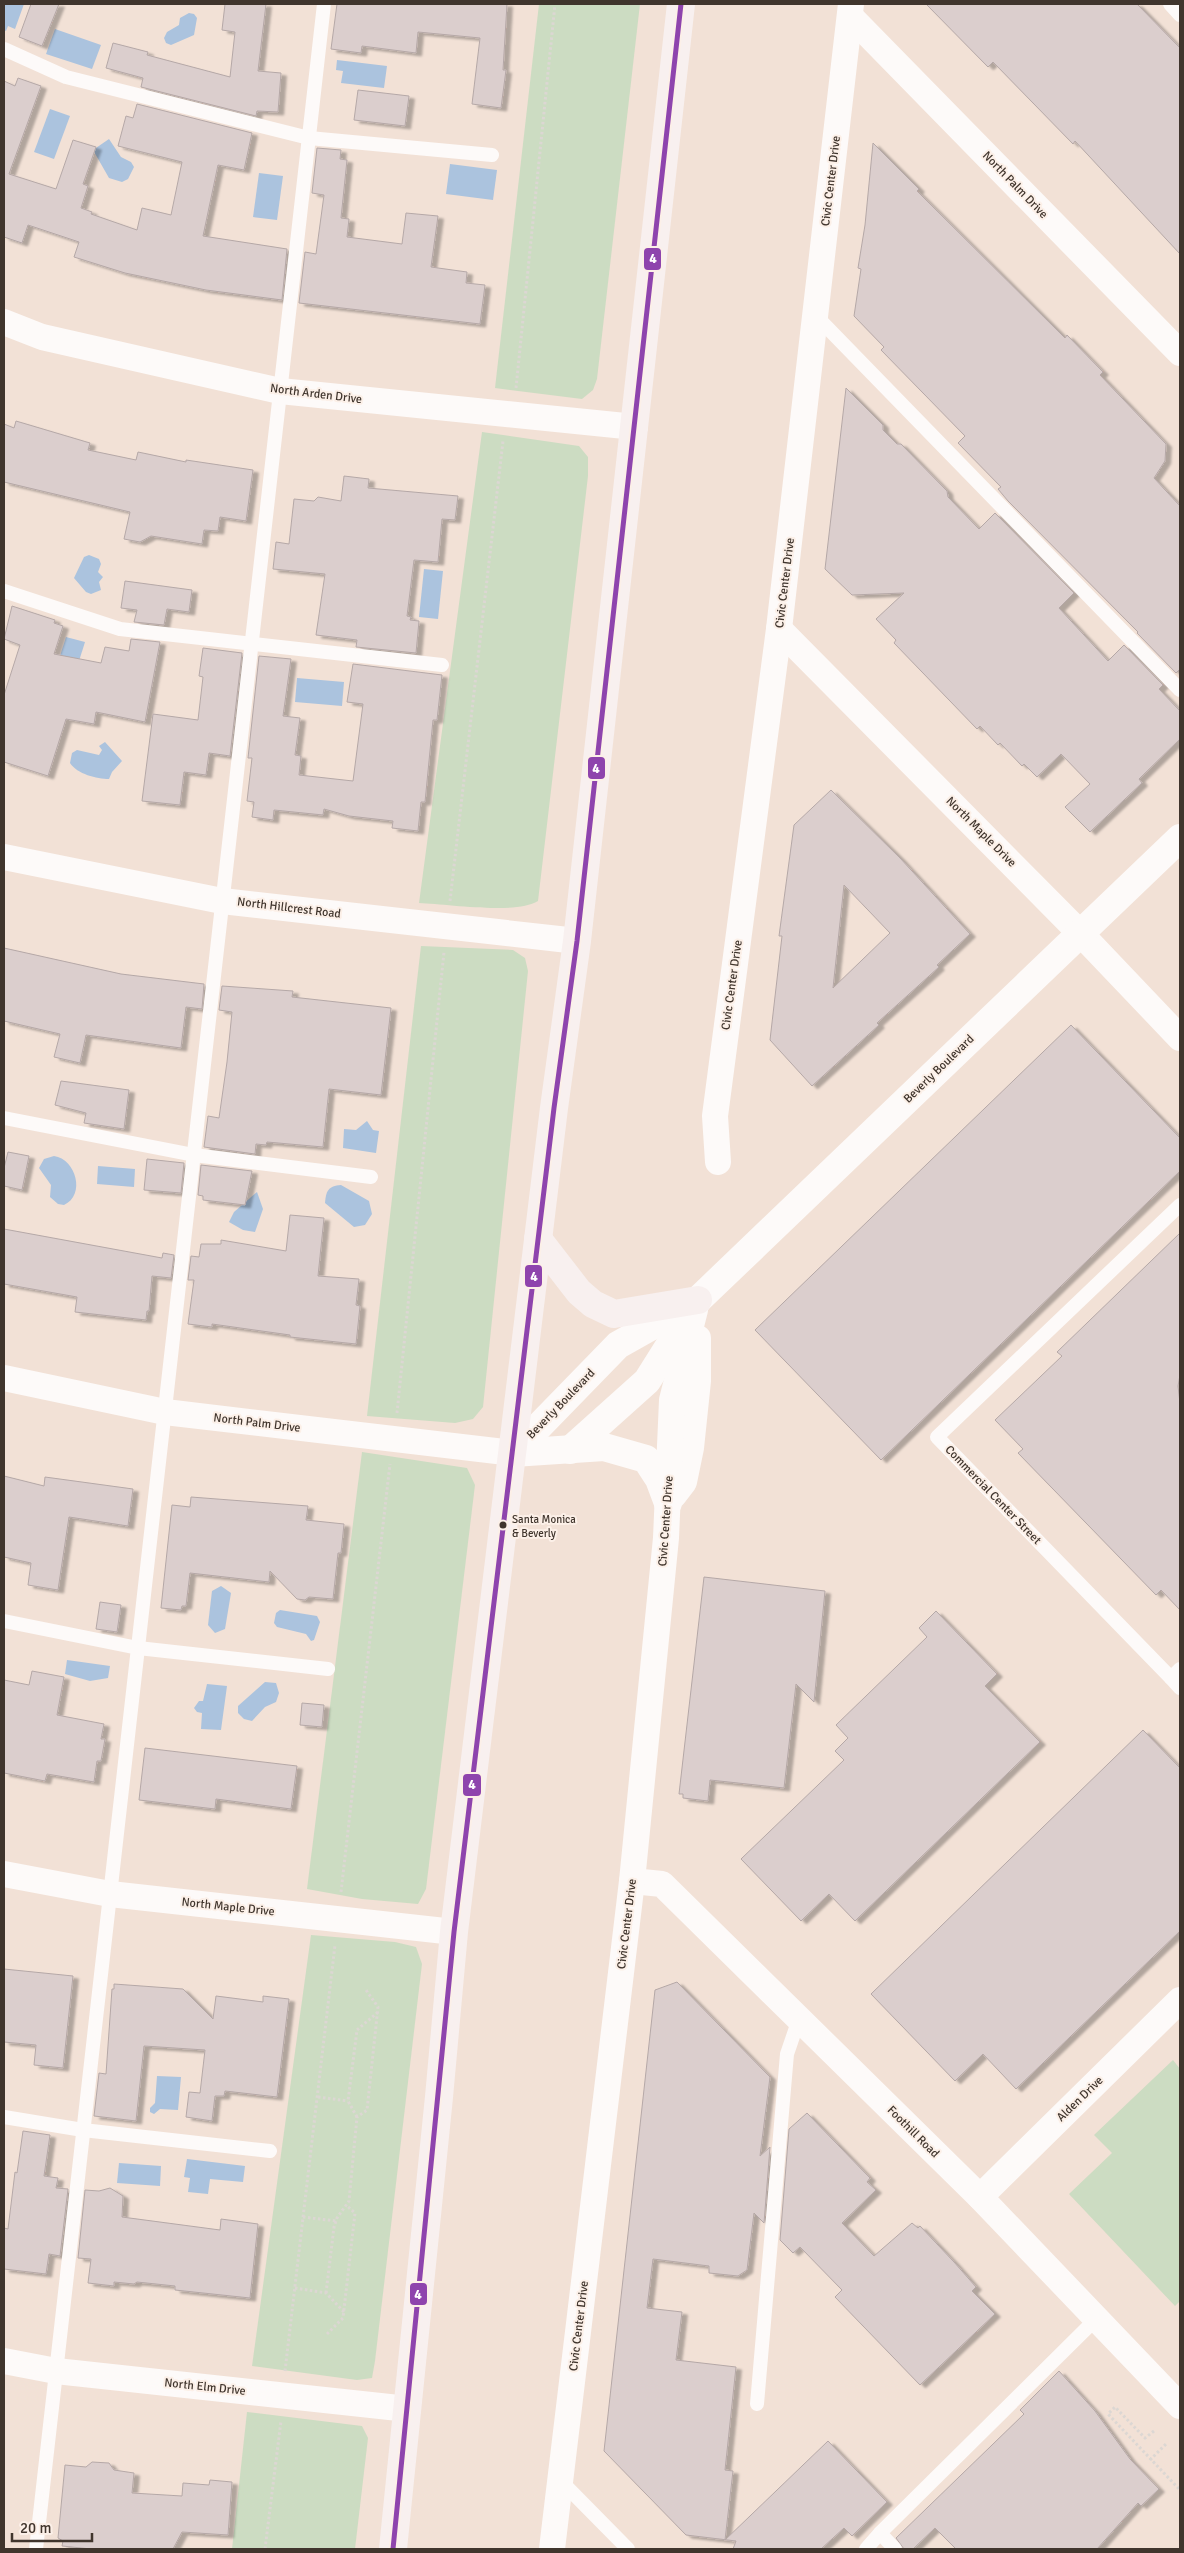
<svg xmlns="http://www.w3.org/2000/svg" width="1184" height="2553" font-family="Signika,sans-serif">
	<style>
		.green { fill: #ccdcc2 }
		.water { fill: #abc3de }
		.building { fill: #dbcecd; stroke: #b5a8a7; fill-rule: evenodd; filter: url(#shadow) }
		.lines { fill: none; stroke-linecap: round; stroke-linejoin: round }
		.path { stroke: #dcd7d3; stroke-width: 3; stroke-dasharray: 2.5 2.5; stroke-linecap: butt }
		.lane { stroke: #fdfaf9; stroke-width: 14 }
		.street { stroke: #fdfaf9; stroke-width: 26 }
		.secondary { stroke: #fdfaf9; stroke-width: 28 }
		.primary { stroke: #f8f0ef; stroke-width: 28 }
		.bus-1-casing { stroke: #fcf0e8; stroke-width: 9 }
		.bus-1 { stroke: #8e44ad; stroke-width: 5 }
		.bus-dot { fill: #40352d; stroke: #fcf0e8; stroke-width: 2 }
		.labels { text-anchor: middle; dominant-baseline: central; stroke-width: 4; stroke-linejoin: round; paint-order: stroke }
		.bus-label { font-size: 11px; fill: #40352d; stroke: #fcf0e8; text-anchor: start }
		.street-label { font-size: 12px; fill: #40352d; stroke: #fcf0e8 }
		.line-badge { stroke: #fcf0e8; stroke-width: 2 }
		.badge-label { font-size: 14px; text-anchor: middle; font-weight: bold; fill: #fff }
	</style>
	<defs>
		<filter id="shadow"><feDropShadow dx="5.5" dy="3" stdDeviation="1" flood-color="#0004"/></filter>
	</defs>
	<rect width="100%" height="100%" fill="#f2e1d6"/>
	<!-- green -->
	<g class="green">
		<path d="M539,4H640L597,379L593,390L582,399L495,388Z"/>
		<path d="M482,432L579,446L588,457V476L538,901C514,915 448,904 419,903Z"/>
		<path d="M421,946L513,950L525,958L528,971L483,1407L473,1419L455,1423L367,1416Z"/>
		<path d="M362,1452L467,1468L475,1485L426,1889L418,1904L362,1899L307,1889Z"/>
		<path d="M311,1935L395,1942L416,1947L422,1964L375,2361L372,2378L357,2380L252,2366Z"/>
		<path d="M1173,2060L1180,2069V2301L1175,2306L1069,2194L1112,2153L1094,2135Z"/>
		<path d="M247,2412L362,2426L368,2438L355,2549H232Z"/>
	</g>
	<!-- water -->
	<g class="water">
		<path d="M4,4H24L15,29L8,26L6,31L4,30Z"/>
		<path d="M189,13L194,14L197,18L194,35L171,45L166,43L164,38L167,32L179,25L180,18Z"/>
		<path d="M55,29L101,45L92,69L46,54Z"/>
		<path d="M337,60L387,66L384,88L341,83L343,71L336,70Z"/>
		<path d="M50,109L70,116L54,159L34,152Z"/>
		<path d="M109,139L121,157L131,162L134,167L128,179L122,182L109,178L93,150Z"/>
		<path d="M450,164L497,170L493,200L446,194Z"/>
		<path d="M259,173L283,176L277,220L253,217Z"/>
		<path d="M89,555L99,559L101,564L98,572L103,577L99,582L101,590L91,594L86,592L74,578L84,557Z"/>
		<path d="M424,569L443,571L438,619L419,617Z"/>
		<path d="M66,637L85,642L73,680L54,675Z"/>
		<path d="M297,678L344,682L342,706L295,702Z"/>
		<path d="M105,742L122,761L112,772L109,779C97,779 77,774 70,763L72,753L77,750L99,755L102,750L99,746Z"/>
		<path d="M367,1121L373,1130L379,1131L376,1153L343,1148L344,1129L356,1130Z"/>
		<path d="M54,1156C76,1159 86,1195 64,1205L58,1204L50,1197L51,1185L39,1168L44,1159Z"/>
		<path d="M98,1166L135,1169L134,1187L97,1184Z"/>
		<path d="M341,1185L369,1201L372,1214L365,1225L354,1227L325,1203C326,1191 328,1186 341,1185Z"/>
		<path d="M257,1192L263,1209L255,1232L243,1230L229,1222L234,1212Z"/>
		<path d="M221,1586L231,1593L225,1629L215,1633L208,1625L212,1591Z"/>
		<path d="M280,1610L317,1616L320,1622L314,1640L311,1641L306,1634L277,1627L274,1623L276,1613Z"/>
		<path d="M67,1660L110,1666L108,1678L90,1681L65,1674Z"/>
		<path d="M265,1682L276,1683L279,1693L276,1702L265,1707L252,1721L244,1719L238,1713V1706Z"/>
		<path d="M207,1684L227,1686L221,1730L201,1729L202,1713L197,1712L194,1708L199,1701H203Z"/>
		<path d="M157,2076L181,2077L178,2110L160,2109L154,2114L150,2112V2108L155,2103Z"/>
		<path d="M187,2159L245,2166L243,2182L210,2179L208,2194L188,2192L190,2178L184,2177Z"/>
		<path d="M119,2163L161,2166L160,2186L117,2183Z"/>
	</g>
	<!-- building -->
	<g class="building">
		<path d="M31,4H59L42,46L19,37Z"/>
		<path d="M225,4H266L258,71L281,73L278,112L257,111L256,116L141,87L143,78L106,68L113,43L148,52L147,55L230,77L235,32L222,30Z"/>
		<path d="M337,4H507L503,70H506L501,108L472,104L480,38L418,32L416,53L362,46L361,53L331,49Z"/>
		<path d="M926,4H1137L1180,48V254L1075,141L1073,144L993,62L988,67Z"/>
		<path d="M18,78L41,86L9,174L56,189L73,140L96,147L83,184L88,186L81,208L92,212L91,214L137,230L142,208L171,215L182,162L118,146L126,116L133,118L137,104L252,133L244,170L218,165L203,236L287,249L282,300L206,290L125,273L74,257L79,242L28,225L22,243L4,237V81L15,86Z"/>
		<path d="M358,90L409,96L405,126L354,120Z"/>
		<path d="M873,143L919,189L917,191L1065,338L1067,335L1103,372L1100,375L1166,444L1165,461L1154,478L1180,506V669L1176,673L1137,633L1138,632L1008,501L998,489L1001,487L958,443L965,436L881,350L884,347L854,316L861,269L858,268L865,225Z"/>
		<path d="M317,148L341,150L340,159L347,160L341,218L349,219L347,237L402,244L406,213L438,216L431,267L467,272L466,283L485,285L480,324L299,303L305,252L316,254L324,195L312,193Z"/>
		<path d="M846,388L883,425V430L897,444H901L947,491L948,497L979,529L995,513L1074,593L1059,608L1108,661L1124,645L1163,685L1159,689L1180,711V739L1139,779L1142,783L1090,832L1065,807L1090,784L1061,754L1037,777L1024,764L1022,766L1000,743L998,745L980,726L977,729L894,643L896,640L876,619L904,593L852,595L825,569Z"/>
		<path d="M16,421L90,443L88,450L136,460L138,452L186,462V460L253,470L246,521L220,517L218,531L204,530L202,544L151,536L140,542L124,539L130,512L4,482V424L14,428Z"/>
		<path d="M344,476L369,479L368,488L458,496L455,520L442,519L438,562L414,560L407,616L411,617L410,620L419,621L416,653L356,647L357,640L316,635L325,574L273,569L276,542L289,544L294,499L314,501L318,497L341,501Z"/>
		<path d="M125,581L192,590L189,612L167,609L164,625L134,622L137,610L121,608Z"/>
		<path d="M12,606L55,620L54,623L63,626L54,654L101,663L105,647L129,651L131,639L160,642L145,722L96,712L94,724L66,719L48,776L4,762V695L20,645L4,639Z"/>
		<path d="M203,648L242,653L230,756L209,753L206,775L184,772L180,805L142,801L153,714L198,720L203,677L199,676Z"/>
		<path d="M259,656L291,659L283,716L300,718L295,755L301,756L299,775L353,781L363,704L347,702L353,664L442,675L437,720H433L425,802H421L418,831L392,828L393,821L349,816L324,809L323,815L274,810L273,820L252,817L254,802L247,801L252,758H248Z"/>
		<path d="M831,790L900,858L970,934L937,965L939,967L877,1023L879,1025L812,1086L770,1040L782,936H779L794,825ZM844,885L890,933L833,988Z"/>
		<path d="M4,948L121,974L204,984L202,1009L186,1007L181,1048L86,1035L80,1063L54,1057L60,1034L4,1021Z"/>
		<path d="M222,986L293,991L292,997L391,1008L381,1095L329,1089L323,1147L267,1142L266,1145L256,1144L255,1154L204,1147L208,1116L219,1118L227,1062L232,1012L219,1010Z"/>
		<path d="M1071,1025L1180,1138V1171L881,1460L755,1330Z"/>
		<path d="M61,1081L129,1090L124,1129L84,1123L86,1113L55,1105Z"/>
		<path d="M8,1152L29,1156L22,1190L4,1186V1168Z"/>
		<path d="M147,1159L184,1163L181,1193L144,1190Z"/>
		<path d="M201,1165L252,1171L245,1205L203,1200V1196L198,1195Z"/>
		<path d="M290,1215L324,1218L318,1276L359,1279L356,1305L360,1306L356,1344L290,1337V1335L212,1324V1327L188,1324L194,1280H188L191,1256L199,1257L201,1244H221V1240L286,1251Z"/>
		<path d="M4,1229L162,1258L163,1253L174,1255L171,1278L152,1276L149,1311H147L146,1320L75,1312L77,1297L4,1284Z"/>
		<path d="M1180,1233V1375L1178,1386L1180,1403V1610L1161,1590L1156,1595L1018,1453L1023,1449L995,1420L1062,1356L1057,1352Z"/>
		<path d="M4,1476L44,1486L45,1477L133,1489L128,1526L69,1517L58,1590L28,1585L31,1563L4,1557Z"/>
		<path d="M191,1497L308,1506L306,1520L344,1524L341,1553H338L333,1599L309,1597L305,1600L297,1599L270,1571L269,1582L190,1573L186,1606H182L181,1610L161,1608L172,1505L190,1507Z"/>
		<path d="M704,1577L825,1591L814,1702L796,1684L784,1788L710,1780L708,1801L683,1798V1794H679Z"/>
		<path d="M100,1602L121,1605L117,1632L96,1629Z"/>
		<path d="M936,1611L997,1674L985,1686L1040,1742L855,1921L829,1894L801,1921L741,1859L844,1760L835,1751L848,1738L836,1725L927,1637L919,1628Z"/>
		<path d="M32,1671L64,1677L57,1715L104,1724L101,1739H105L101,1761H97L94,1782L47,1774L45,1781L4,1773V1680L29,1685Z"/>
		<path d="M302,1703L324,1705L322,1727L300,1725Z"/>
		<path d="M1143,1730L1180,1768V1931L1016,2089L983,2054L955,2081L871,1994Z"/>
		<path d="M145,1748L297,1766L291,1809L216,1799L215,1809L139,1800Z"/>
		<path d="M4,1969L73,1976L63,2068L34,2065L36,2045L4,2042Z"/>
		<path d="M677,1982L770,2077L760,2156L770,2147L764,2223L754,2213L747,2270L738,2276L709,2273V2266L653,2259L647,2308L682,2312L676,2360L736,2367L725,2470L733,2471L725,2540L828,2441L887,2502L852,2536L844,2528L821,2549H733L736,2541L686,2535L604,2451L655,1990Z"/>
		<path d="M114,1984L183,1989L213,2019L216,1996L263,2002V1996L289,1999L277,2097L225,2091L224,2096H215L212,2121L186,2117L189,2092L200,2093L205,2050L144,2046L136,2121L94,2116L99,2073L106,2074L112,1989H114Z"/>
		<path d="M807,2113L870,2178L867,2182L876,2190L842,2223L874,2256L912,2223L918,2228L920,2226L954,2262L976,2287L972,2291L995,2314L920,2385L835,2297L842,2290L800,2247L793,2253L780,2240L789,2129Z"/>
		<path d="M23,2131L50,2135L44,2176L58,2178L56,2188L68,2189L60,2256L49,2254L46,2274L4,2269V2228L8,2229L15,2172L17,2173Z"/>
		<path d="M110,2188L123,2196L122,2217L220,2230L221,2219L258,2224L250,2298L175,2290V2286L137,2282L134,2284L114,2282V2286L88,2283L91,2259L78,2258L85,2190L99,2191Z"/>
		<path d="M1059,2371L1095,2411L1130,2459L1159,2489L1141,2506L1138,2503L1097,2549H956L935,2528L913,2549H904L896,2538L1024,2414L1020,2410Z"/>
		<path d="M92,2462L109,2463L114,2470L134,2473L132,2493L182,2496L183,2483L209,2485L210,2480L232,2482L228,2535L182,2532L173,2549H91L62,2546L63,2541L58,2538L65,2465L86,2467Z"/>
	</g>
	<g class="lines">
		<!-- path -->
		<g class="path">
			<path d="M516,388L555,4"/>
			<path d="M450,901L503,441"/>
			<path d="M397,1413L444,952"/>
			<path d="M341,1892L390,1464"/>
			<path d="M318,2097L348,2101"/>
			<path d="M357,2117L348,2101L357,2030L377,2013"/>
			<path d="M303,2217L336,2221"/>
			<path d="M295,2288L326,2293L344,2312"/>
			<path d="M326,2293L334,2227L337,2218L349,2201L357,2117L367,2110L378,2007L366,1990"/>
			<path d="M327,2334L343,2318L355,2213L346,2205"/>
			<path d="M285,2371L335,1945"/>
			<path d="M1154,2431L1145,2438L1115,2407L1108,2414L1180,2490"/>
			<path d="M1150,2460L1167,2443"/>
			<path d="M265,2549L281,2421"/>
		</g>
		<!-- lane -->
		<g class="lane">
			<path d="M1170,4L1180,15"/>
			<path d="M4,49L66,77L309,138L492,155"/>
			<path d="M816,316L1180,690"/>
			<path d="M4,591L120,629L442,665"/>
			<path d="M4,1118L194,1155L371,1177"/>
			<path d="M1180,1205L937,1437L1171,1678L1180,1669"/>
			<path d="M4,1621L138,1648L328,1669"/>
			<path d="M1171,1678L1180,1688"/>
			<path d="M4,2117L83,2130L270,2151"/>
			<path d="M757,2404L787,2054L799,2019"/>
			<path d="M560,2480L628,2549"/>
			<path d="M880,2533L1096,2319"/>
			<path d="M36,2549L324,4"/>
			<path d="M866,2549L880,2533L895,2549"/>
		</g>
		<!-- street -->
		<g class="street">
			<path d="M850,16L1180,353"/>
			<path d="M4,322L42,337L280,391L635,427"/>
			<path d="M779,629L1081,934L1180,1038"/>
			<path d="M4,857L222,901L577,941"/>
			<path d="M718,1162L715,1116L779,629L851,4"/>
			<path d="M4,1378L165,1412L513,1453"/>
			<path d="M674,1495L684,1482L691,1448L698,1381V1338"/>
			<path d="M4,1874L110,1894L454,1932"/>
			<path d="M632,1881L662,1884L980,2197L1180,2406"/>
			<path d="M980,2197L1180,2000"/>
			<path d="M4,2361L56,2371L408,2409"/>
			<path d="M552,2549L632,1881L666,1538L672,1400L695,1310"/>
		</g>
		<!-- secondary -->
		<g class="secondary">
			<path d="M570,1450L647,1381L696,1303"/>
			<path d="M513,1453L618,1345L698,1300L1180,838"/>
			<path d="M513,1453L604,1447L646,1459L659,1479L668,1503"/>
		</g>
		<!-- primary -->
		<g class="primary">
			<path d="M538,1239L579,1292L593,1304L614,1314L698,1300"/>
			<path d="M393,2549L439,2097L454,1932L554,1108L577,941L681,4"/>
		</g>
		<!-- bus-1 casing -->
		<g class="bus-1-casing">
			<path id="bus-1" d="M393,2549L454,1932L554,1108L577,941L681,4"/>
		</g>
		<!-- bus-1 -->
		<use href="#bus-1" class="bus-1"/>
	</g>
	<!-- markers -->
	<circle class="bus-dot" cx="503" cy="1525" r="4.5"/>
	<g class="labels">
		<!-- bus labels -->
		<g class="bus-label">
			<text x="512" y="1519">Santa Monica<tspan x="512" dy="14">&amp; Beverly</tspan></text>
		</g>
		<!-- street labels -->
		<g class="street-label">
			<text transform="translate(831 181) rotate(-83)">Civic Center Drive</text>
			<text transform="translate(1015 185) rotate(46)">North Palm Drive</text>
			<text transform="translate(316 394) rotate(7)">North Arden Drive</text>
			<text transform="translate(785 583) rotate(-83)">Civic Center Drive</text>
			<text transform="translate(981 832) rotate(45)">North Maple Drive</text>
			<text transform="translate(289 908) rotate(7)">North Hillcrest Road</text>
			<text transform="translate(732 985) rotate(-82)">Civic Center Drive</text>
			<text transform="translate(939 1069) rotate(-44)">Beverly Boulevard</text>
			<text transform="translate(561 1404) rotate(-46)">Beverly Boulevard</text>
			<text transform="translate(257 1423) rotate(7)">North Palm Drive</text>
			<text transform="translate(993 1495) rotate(46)">Commercial Center Street</text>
			<text transform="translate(666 1521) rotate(-86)">Civic Center Drive</text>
			<text transform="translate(228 1907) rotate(6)">North Maple Drive</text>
			<text transform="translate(627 1924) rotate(-83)">Civic Center Drive</text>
			<text transform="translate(1080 2099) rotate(-44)">Alden Drive</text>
			<text transform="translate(913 2132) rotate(45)">Foothill Road</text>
			<text transform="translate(579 2326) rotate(-83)">Civic Center Drive</text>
			<text transform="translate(205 2387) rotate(6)">North Elm Drive</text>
		</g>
	</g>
	<g class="line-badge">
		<rect x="643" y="247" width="19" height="24" rx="5" fill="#8e44ad"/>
		<rect x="587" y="756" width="19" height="24" rx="5" fill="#8e44ad"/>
		<rect x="524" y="1264" width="19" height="24" rx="5" fill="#8e44ad"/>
		<rect x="462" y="1773" width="20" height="24" rx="5" fill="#8e44ad"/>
		<rect x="409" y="2282" width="19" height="24" rx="5" fill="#8e44ad"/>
	</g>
	<g class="badge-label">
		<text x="653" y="263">4</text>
		<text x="596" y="773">4</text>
		<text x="534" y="1281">4</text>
		<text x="472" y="1789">4</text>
		<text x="418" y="2299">4</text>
	</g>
	<!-- border -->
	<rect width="1184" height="2553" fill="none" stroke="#40352d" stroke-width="10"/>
	<!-- scale -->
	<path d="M12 2533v8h80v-8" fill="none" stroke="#40352d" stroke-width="2.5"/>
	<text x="20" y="2533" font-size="15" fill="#40352d" stroke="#fcf0e8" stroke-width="4" paint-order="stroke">20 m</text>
</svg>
